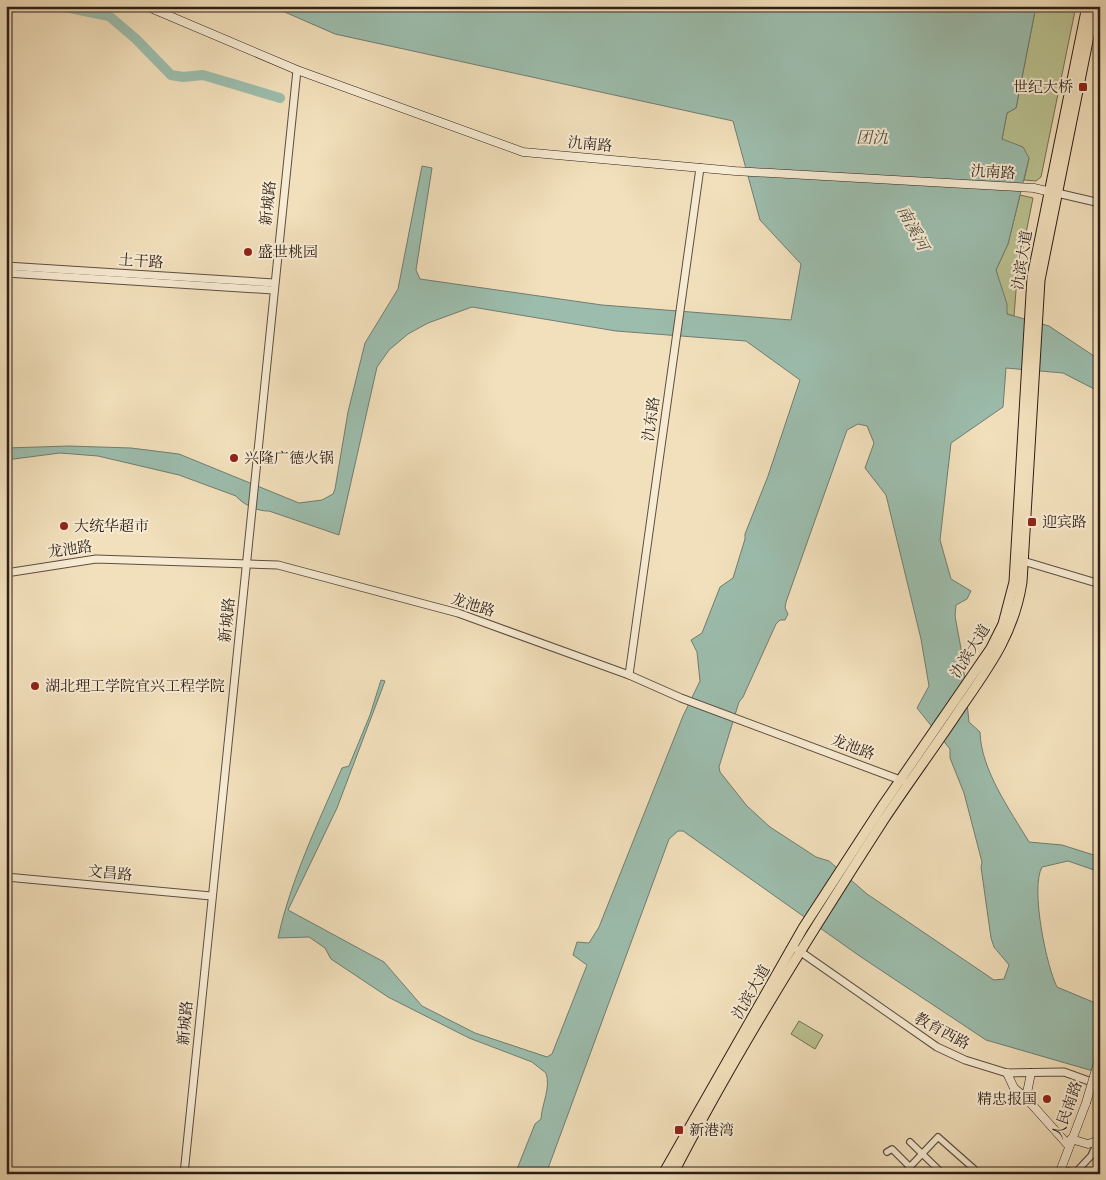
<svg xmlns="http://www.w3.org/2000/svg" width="1106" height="1180" font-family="'IM FELL French Canon','Noto Serif SC',serif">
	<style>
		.green { fill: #bac291; stroke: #747054 }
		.water { fill: #9cbdad; stroke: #707d71; fill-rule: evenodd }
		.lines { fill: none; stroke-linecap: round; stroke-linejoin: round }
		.river { stroke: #9cbdad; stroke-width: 10 }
		.minor-casing { stroke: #5e4e40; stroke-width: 8 }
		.tertiary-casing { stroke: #5e4e40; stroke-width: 9 }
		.secondary-casing { stroke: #2d1d16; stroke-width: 9 }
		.primary-casing { stroke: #2d1d16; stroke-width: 11 }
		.minor { stroke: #f7ebd3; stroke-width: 5.5 }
		.tertiary { stroke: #f7ebd3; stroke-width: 7 }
		.secondary { stroke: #f7ebd3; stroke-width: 8 }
		.primary { stroke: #f2e0bc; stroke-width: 9 }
		.secondary-bridge-casing { stroke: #2d1d16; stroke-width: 9; stroke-linecap: butt }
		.secondary-bridge { stroke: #f7ebd3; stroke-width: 8 }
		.poi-dot { fill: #8f2418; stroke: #f7ebd3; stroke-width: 2 }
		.labels { text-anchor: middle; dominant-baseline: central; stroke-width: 4; stroke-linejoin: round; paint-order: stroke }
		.poi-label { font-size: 15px; fill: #2d1d16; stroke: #f7ebd3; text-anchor: start }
		.street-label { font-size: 15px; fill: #2d1d16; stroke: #f7ebd3 }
		.water-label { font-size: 16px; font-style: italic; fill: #4e4d43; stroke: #f7ebd3 }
	</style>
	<rect width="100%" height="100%" fill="#f2e0bc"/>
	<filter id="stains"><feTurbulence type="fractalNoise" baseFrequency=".004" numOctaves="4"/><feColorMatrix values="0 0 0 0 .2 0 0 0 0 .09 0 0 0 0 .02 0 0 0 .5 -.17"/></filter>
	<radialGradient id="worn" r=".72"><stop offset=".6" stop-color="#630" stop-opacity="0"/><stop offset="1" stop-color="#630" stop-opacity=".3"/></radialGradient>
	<!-- green -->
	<g class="green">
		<path d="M1036,6H1076L1041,177L1036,181L1024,180L1029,158L1002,139L1007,113L1016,108Z"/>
		<path d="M1020,195L1033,198L1017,278L1014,316L1007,314L996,270L1008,244Z"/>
		<path d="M799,1021L823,1035L815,1049L791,1034Z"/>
	</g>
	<!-- water -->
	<path class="water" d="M271,6H1036L1016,108L1007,113L1002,139L1023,147L1029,158L1008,244L996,270L1007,304V314L1049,326L1100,360V392L1063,373L1006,368L1003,407L951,443L940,540L951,579L971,591L967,599L956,605L955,616L962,654L969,722L980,732C981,770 1010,810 1029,842L1062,845L1100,857V872L1068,861L1042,867C1030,889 1047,968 1057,987L1093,1002H1100V1073L986,1040L861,957L683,831H678L669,839L546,1174H515L535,1124L541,1119C542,1103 551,1088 546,1073L532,1062L469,1038L388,997L331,959L325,948L309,937L278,938C291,879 318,823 342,768L349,766L370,715L381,680L385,681L337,808L288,910L384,962L422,1006L475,1033L547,1057L552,1054L587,965L573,955L577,942L589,943L599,927L683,716L700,681L697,652L691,640L702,633L720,587L733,578L745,539V534L768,476L800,380L746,341L616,331L472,307L428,323L408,334L389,350L377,367L339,535L269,511C259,512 242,504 236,496L179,475L98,456L60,453L6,460V448L69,446L131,448L179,454L299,503L322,500L333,494L335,489L348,412L365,343L398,289L422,166L432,168L416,270L420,279L602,305L791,320L801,264L760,220L733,121L335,34ZM858,424L867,426L874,443L865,468L886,495L921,639L929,686L917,708L950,749V758L964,793L982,862L981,867L991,938L994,947L1009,965L1004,979L994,980L867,894L829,861L816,857L770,827L747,806L720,772L719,767L739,702L743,697L776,624L780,620H785L788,614L785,608L786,602L847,430Z"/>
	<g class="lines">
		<!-- river -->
		<path class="river" d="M60,6L109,16L136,39L171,75L183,77L203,75L280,98"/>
		<!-- minor casing -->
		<g class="minor-casing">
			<g id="minor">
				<path d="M910,1142L943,1174"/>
				<path d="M887,1152L892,1149L910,1167"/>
				<path d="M1068,1171L1072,1172"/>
				<path d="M1076,1172L1091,1156L1098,1141"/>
				<path d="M909,1174L906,1171L938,1137L973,1168"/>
				<path d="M967,1174L973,1168L979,1174"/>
			</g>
		</g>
		<!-- tertiary casing -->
		<g class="tertiary-casing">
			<g id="tertiary">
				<path d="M1057,193L1100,203"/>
				<path d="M6,266L274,283"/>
				<path d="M6,273L273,290"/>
				<path d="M1023,561L1100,584"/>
				<path d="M6,573L96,559L278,565L458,613L629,675L681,698L903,781"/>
				<path d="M629,675L700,168"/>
				<path d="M6,877L211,896"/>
				<path d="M798,950L937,1047L965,1060L1007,1073L1064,1072L1100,1085"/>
				<path d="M184,1174L297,70"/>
			</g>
		</g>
		<!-- secondary casing -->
		<g class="secondary-casing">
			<g id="secondary">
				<path d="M146,6L297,70L523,152L735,171L1034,188L1055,193"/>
				<path d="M1007,1073L1014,1088L1026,1098"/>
				<path d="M1031,1073L1026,1098L1069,1146"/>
				<path d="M1071,1139L1088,1144L1100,1140"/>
				<path d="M1059,1174L1086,1103"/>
			</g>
		</g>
		<!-- primary casing -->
		<g class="primary-casing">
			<g id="primary">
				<path d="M663,1174L803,928L883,805L991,648L1003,624L1014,582L1032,277L1087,6"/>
				<path d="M673,1174C736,1052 809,936 883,821C908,783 935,747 960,709C989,667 1014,634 1022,582L1040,280L1095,6"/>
			</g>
		</g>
		<!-- minor -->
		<use href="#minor" class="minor"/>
		<!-- tertiary -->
		<use href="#tertiary" class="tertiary"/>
		<!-- secondary -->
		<use href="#secondary" class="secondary"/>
		<!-- primary -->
		<use href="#primary" class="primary"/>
		<!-- secondary-bridge casing -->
		<g class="secondary-bridge-casing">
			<path id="secondary-bridge" d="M1086,1103L1100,1056"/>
		</g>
		<!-- secondary-bridge -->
		<use href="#secondary-bridge" class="secondary-bridge"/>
	</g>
	<!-- markers -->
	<g class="poi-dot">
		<rect x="1078" y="82" width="10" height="10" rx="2.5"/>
		<circle cx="248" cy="252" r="5"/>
		<circle cx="234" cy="458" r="5"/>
		<rect x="1027" y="517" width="10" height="10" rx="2.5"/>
		<circle cx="64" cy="526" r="5"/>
		<circle cx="35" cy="686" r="5"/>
		<circle cx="1047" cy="1099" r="5"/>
		<rect x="674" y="1125" width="10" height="10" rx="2.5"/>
	</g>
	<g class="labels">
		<!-- poi labels -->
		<g class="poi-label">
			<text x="1073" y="87" text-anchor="end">世纪大桥</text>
			<text x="258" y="252">盛世桃园</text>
			<text x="244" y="458">兴隆广德火锅</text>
			<text x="1042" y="522">迎宾路</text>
			<text x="74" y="526">大统华超市</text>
			<text x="45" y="686">湖北理工学院宜兴工程学院</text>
			<text x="1037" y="1099" text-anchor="end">精忠报国</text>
			<text x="689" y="1130">新港湾</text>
		</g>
		<!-- street labels -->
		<g class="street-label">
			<text transform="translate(590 144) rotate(5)">氿南路</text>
			<text transform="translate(993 172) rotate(3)">氿南路</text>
			<text transform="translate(268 203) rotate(-84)">新城路</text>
			<text transform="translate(1022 260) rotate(-81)">氿滨大道</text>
			<text transform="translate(141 261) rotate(4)">土干路</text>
			<text transform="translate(651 419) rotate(-82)">氿东路</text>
			<text transform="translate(70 549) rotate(-8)">龙池路</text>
			<text transform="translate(473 605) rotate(18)">龙池路</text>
			<text transform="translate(227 620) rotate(-84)">新城路</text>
			<text transform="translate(970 651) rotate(-58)">氿滨大道</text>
			<text transform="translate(853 747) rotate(21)">龙池路</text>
			<text transform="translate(110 873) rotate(5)">文昌路</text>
			<text transform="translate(751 992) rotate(-60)">氿滨大道</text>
			<text transform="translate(185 1023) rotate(-85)">新城路</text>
			<text transform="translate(942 1031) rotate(28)">教育西路</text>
			<text transform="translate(1067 1110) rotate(-70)">人民南路</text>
		</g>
		<!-- water labels -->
		<g class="water-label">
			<text x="872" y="137">团氿</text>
			<text transform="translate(913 228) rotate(62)">南溪河</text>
		</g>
	</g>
	<!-- margin -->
	<rect width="1106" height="1180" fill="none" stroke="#f2e0bc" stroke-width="25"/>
	<rect x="8" y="8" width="1091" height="1165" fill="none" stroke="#2d1d16" stroke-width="2.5"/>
	<rect x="12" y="12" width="1081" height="1155" fill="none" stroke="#2d1d16"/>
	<rect width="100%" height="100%" filter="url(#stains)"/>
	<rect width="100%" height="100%" fill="url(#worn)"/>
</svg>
